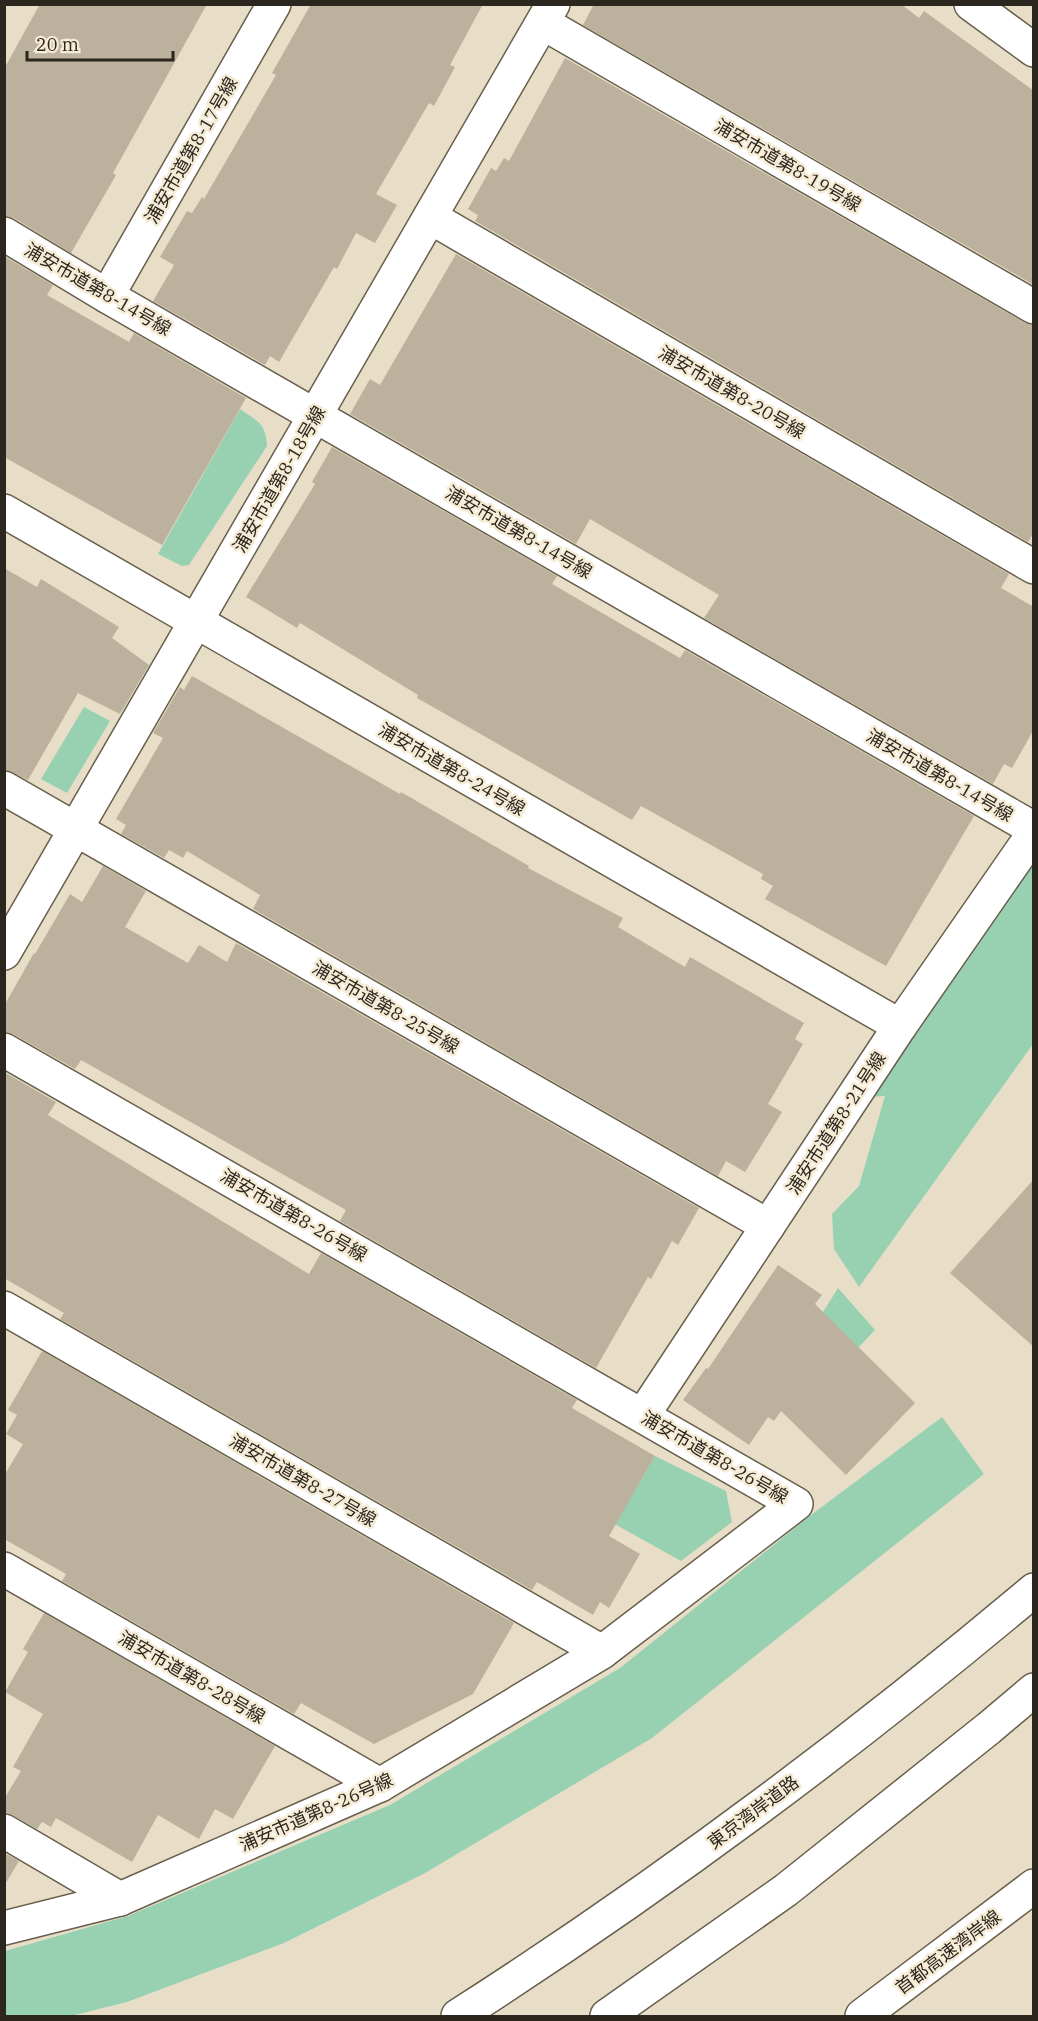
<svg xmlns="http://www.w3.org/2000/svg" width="1038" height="2021" font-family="'IBM Plex Serif','Noto Sans JP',serif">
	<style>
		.green { fill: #97d1b1 }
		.building { fill: #bbb19c }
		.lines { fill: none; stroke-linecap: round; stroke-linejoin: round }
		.minor-casing { stroke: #685f4c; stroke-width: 36 }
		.trunk-casing { stroke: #685f4c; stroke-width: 36 }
		.motorway-casing { stroke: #685f4c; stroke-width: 36 }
		.minor { stroke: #fff; stroke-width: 33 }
		.trunk { stroke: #fff; stroke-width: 33 }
		.motorway { stroke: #fff; stroke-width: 33 }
		.labels { text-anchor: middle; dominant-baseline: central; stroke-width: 5; stroke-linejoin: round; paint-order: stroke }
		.street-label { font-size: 18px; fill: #2b271f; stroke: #f6ebd5 }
	</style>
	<rect width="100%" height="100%" fill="#e8dec8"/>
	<!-- green -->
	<g class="green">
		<path d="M240,409C257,421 266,423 267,446L189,565L182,566L158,554Z"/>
		<path d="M84,707L110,721L67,793L41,779Z"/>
		<path d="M1033,862V1044L859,1287L834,1249L832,1214L859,1186L885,1096L872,1097Z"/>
		<path d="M838,1288L875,1330L807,1402L808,1336Z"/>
		<path d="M942,1417L984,1474L652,1738L425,1873L284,1943L127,2002L71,2016H5V1951L128,1916L390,1805L620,1668L811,1515Z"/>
		<path d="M655,1456L726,1491L732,1522L681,1561L602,1517L639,1484Z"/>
	</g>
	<!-- building -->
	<g class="building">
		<path d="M40,4H207L113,173L116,175L71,253L14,218L4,215V69Z"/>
		<path d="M311,4H483L450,65L455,67L434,106L429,103L376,194L397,205L375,243L356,233L337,269L334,267L279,362L270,356L265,365L153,301L174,265L160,257L187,211L192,213L202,197L204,199L276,75L272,73Z"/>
		<path d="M594,4H901L919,18L924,11L1034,91V285L583,25Z"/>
		<path d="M565,58L1025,323L1034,326V532L1028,542L475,221L478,215L468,209L491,168L496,171L504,158L509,161Z"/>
		<path d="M456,254L1009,574L1001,588L1034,607V729L1012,768L1004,764L993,784L704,618L719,595L590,519L576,544L350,414L370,379L380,385Z"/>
		<path d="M4,256L53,285L47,295L129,342L134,333L246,398L162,545L4,457Z"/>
		<path d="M332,447L557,576L552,584L680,658L685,650L974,816L886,966L765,899L773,886L761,879L763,874L641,806L632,820L417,698L418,695L300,623L297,628L246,597L315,484L312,482Z"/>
		<path d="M4,568L37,587L41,579L119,627L112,638L149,665L120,714L78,693L28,780L4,769Z"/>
		<path d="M192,676L400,794L401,792L529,866L528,868L623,918L618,927L685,967L690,957L804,1023L795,1039L803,1044L768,1104L782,1112L745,1172L726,1161L718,1176L253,909L260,895L187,851L183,858L169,850L164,858L121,834L126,825L116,819L163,738L153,733L180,687L184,690Z"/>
		<path d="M103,866L146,891L125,927L188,963L199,945L227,962L236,943L699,1208L678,1245L672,1241L651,1279L648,1277L596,1368L340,1221L346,1210L81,1060L75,1069L13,1034L4,1031V1006L34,953L35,954L70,894L82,902Z"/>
		<path d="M4,1072L56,1102L48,1115L309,1274L321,1253L577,1400L572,1408L655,1456L609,1536L640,1554L609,1608L600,1602L593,1615L537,1582L532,1590L60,1319L64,1313L4,1278Z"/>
		<path d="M1034,1179V1347L950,1273Z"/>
		<path d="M778,1265L822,1295L815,1304L915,1403L846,1475L781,1411L774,1421L768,1417L749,1445L683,1400L706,1368L708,1369Z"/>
		<path d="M42,1351L514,1623L473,1694L374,1744L301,1703L294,1714L62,1581L66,1574L4,1539V1476L23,1444L6,1434L17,1415L8,1410Z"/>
		<path d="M44,1613L275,1746L233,1819L215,1809L199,1839L158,1815L132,1862L56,1818L51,1827L42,1822L37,1829L13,1815L4,1812V1799L21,1771L13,1767L43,1714L5,1692L28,1652L23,1649Z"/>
		<path d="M4,1853L19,1861L4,1886Z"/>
	</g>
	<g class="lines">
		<!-- minor casing -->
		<g class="minor-casing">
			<g id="minor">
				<path d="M971,4L1034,50"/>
				<path d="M543,23L1034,307"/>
				<path d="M430,217L1034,567"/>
				<path d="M4,234L107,296L1034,829"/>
				<path d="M107,296L274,4"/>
				<path d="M4,511L900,1026"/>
				<path d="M4,788L768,1226"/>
				<path d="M4,953L553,4"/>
				<path d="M4,1050L796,1504L602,1652L380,1785L120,1899L4,1928"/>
				<path d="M4,1308L602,1652"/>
				<path d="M643,1415L900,1026L1034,833"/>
				<path d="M4,1569L380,1785"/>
				<path d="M4,1831L120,1899"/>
			</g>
		</g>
		<!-- trunk casing -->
		<g class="trunk-casing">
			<g id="trunk">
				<path d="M458,2016C659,1887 851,1744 1034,1590"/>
				<path d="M607,2016L786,1890L989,1728L1034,1690"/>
			</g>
		</g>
		<!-- motorway casing -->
		<g class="motorway-casing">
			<path id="motorway" d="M862,2016L1034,1886"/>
		</g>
		<!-- minor -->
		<use href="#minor" class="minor"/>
		<!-- trunk -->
		<use href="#trunk" class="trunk"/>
		<!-- motorway -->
		<use href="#motorway" class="motorway"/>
	</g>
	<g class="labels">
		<!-- street labels -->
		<g class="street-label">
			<text transform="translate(191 150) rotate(-60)">浦安市道第8-17号線</text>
			<text transform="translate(788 165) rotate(30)">浦安市道第8-19号線</text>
			<text transform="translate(98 289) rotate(30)">浦安市道第8-14号線</text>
			<text transform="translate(732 392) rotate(30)">浦安市道第8-20号線</text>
			<text transform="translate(279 479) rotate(-60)">浦安市道第8-18号線</text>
			<text transform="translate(519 532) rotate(30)">浦安市道第8-14号線</text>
			<text transform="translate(452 769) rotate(30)">浦安市道第8-24号線</text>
			<text transform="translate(940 775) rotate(30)">浦安市道第8-14号線</text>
			<text transform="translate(386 1007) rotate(30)">浦安市道第8-25号線</text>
			<text transform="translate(836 1123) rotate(-57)">浦安市道第8-21号線</text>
			<text transform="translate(294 1215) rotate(30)">浦安市道第8-26号線</text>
			<text transform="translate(715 1457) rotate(30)">浦安市道第8-26号線</text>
			<text transform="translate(303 1480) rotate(30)">浦安市道第8-27号線</text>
			<text transform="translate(192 1677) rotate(30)">浦安市道第8-28号線</text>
			<text transform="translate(316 1812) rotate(-24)">浦安市道第8-26号線</text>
			<text transform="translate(753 1812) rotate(-37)">東京湾岸道路</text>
			<text transform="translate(948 1952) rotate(-37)">首都高速湾岸線</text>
		</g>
	</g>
	<!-- border -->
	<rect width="1038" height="2021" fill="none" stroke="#2b271f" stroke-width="12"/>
	<!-- scale -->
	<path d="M27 51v9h146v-9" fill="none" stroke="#2b271f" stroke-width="3"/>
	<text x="36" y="51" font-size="18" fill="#2b271f" stroke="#f6ebd5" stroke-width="4.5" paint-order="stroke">20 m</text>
</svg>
